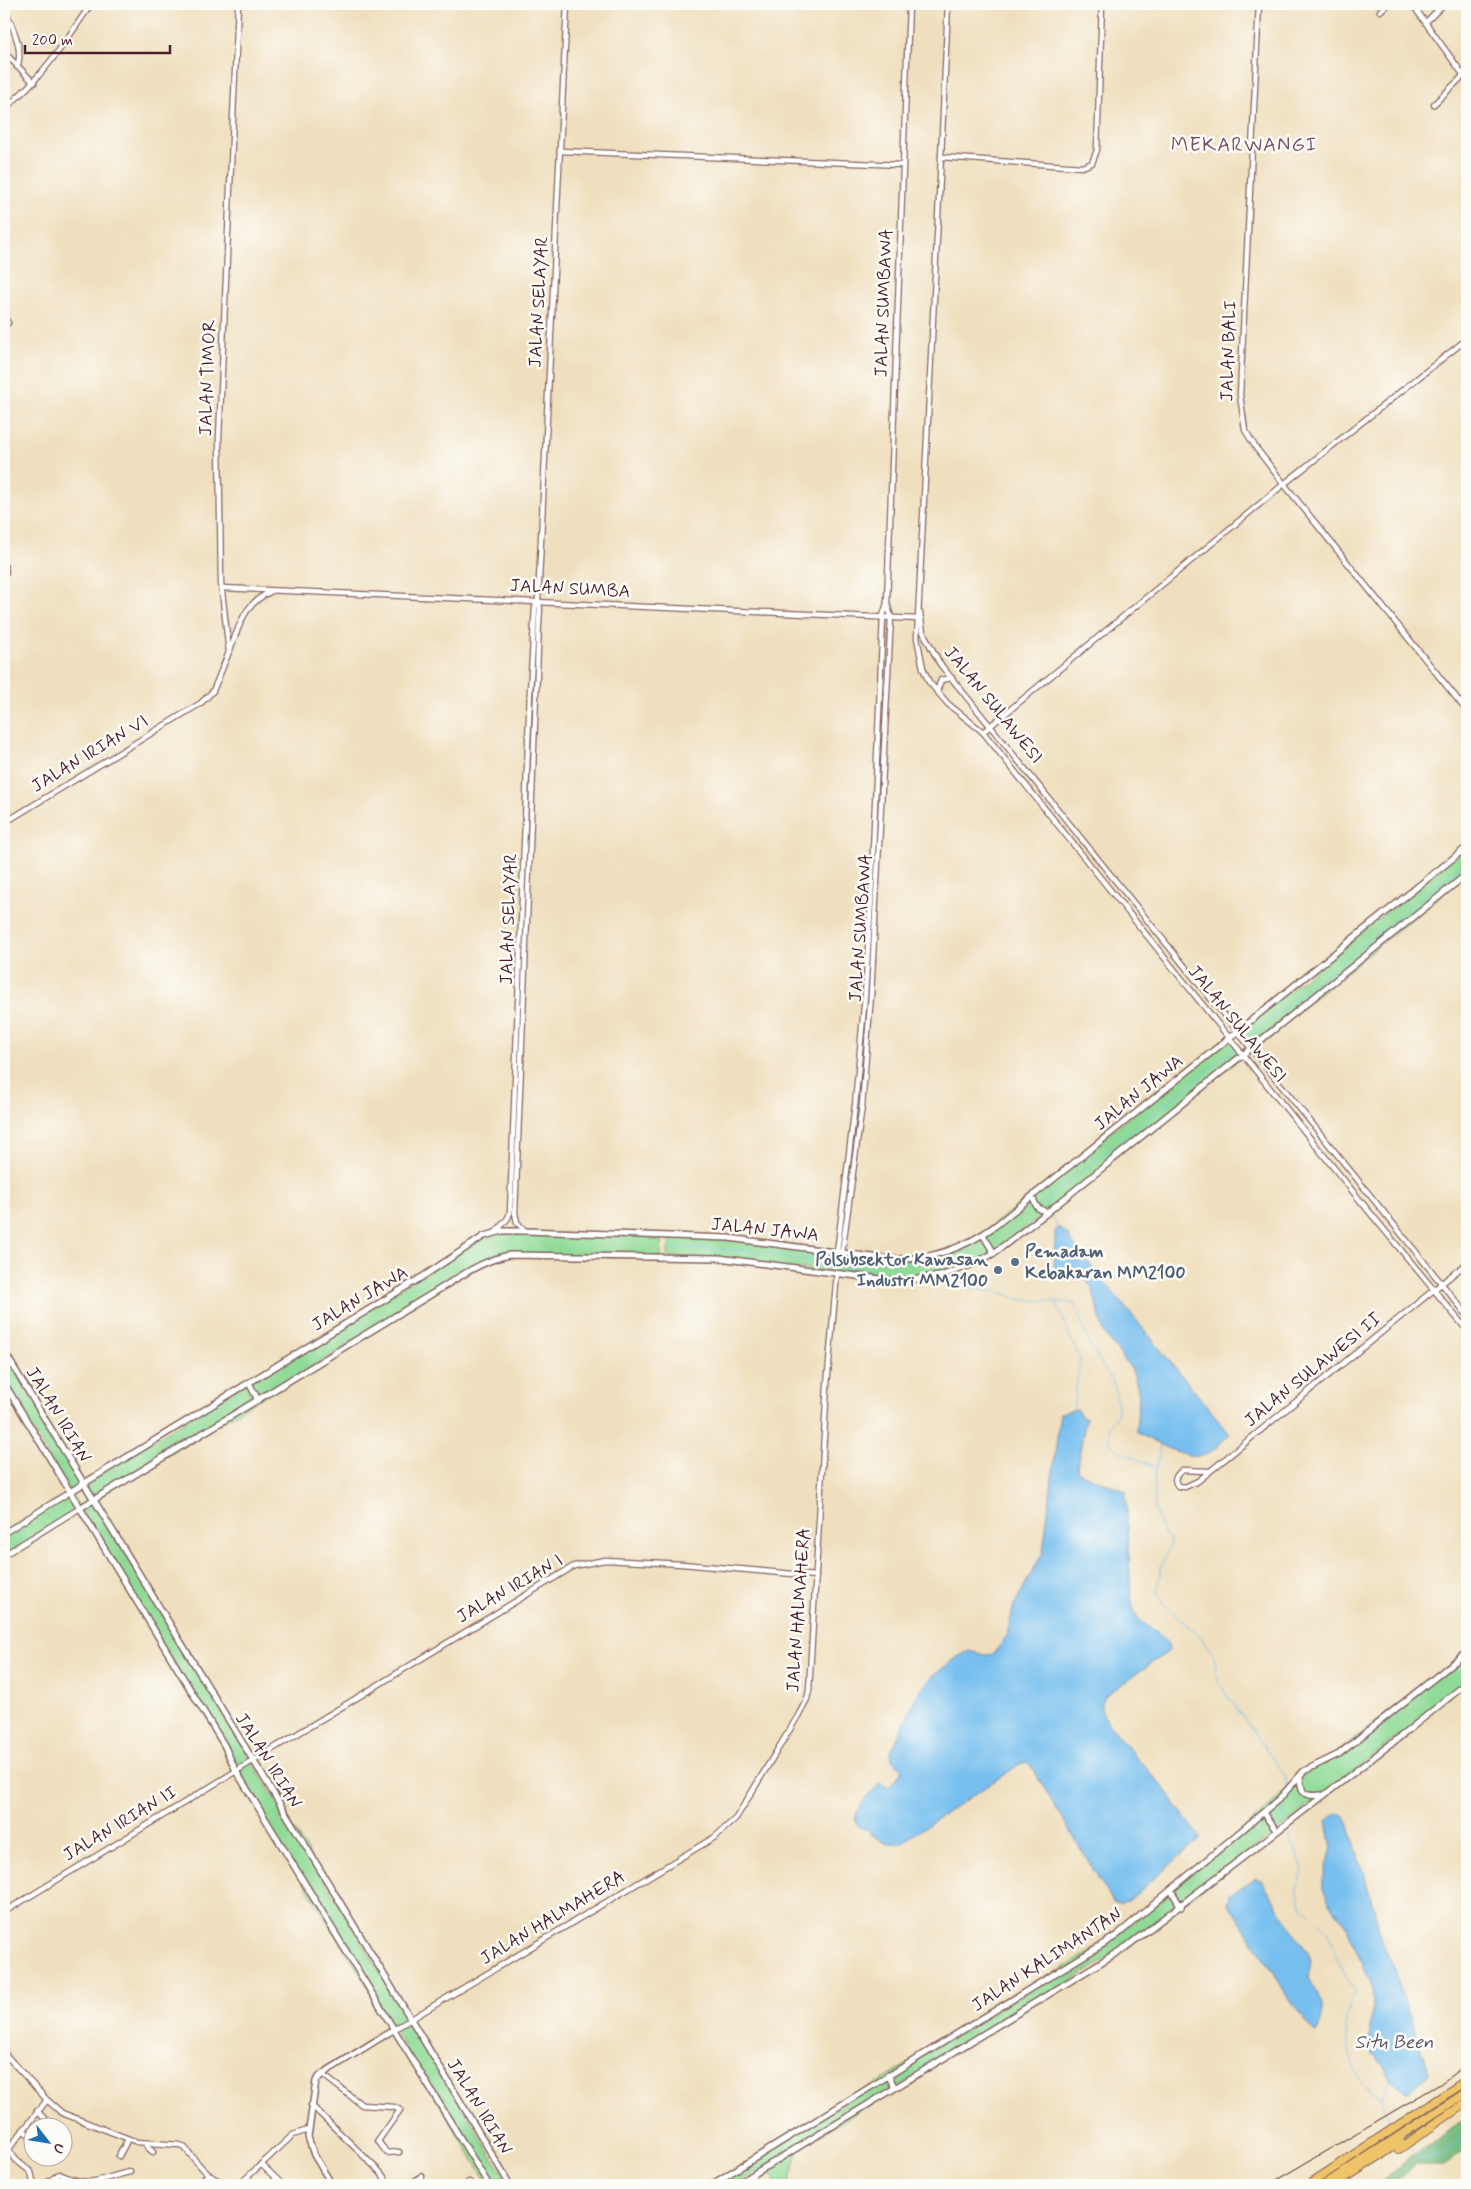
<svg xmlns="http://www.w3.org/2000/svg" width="1471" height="2189" font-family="Mynerve,sans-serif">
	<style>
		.green { fill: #8fda96; stroke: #6c7c60; fill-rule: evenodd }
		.forest { fill: #73ba7f; stroke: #5e6c55 }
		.water { fill: #77bfef; stroke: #606f8d }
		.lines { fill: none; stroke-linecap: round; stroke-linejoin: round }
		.stream { stroke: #77bfef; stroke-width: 1 }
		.minor-casing { stroke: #84625e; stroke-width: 7 }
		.tertiary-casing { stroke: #84625e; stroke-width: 8 }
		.motorway-casing { stroke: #84625e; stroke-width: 10 }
		.minor { stroke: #fff; stroke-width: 4.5 }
		.tertiary { stroke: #fff; stroke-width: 5 }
		.motorway { stroke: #efc469; stroke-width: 8 }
		.rail { stroke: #4a1f2b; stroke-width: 1 }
		.service-dot { fill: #5c6f8a; stroke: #fdfcf7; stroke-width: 2 }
		.labels { text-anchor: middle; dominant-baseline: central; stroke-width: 5; stroke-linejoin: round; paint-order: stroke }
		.street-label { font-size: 18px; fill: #4a1f2b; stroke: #fdfcf7 }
		.service-label { font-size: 18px; font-weight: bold; fill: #4e5e75; stroke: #fdfcf7; text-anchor: start }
		.water-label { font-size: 19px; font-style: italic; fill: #5a5770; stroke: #fdfcf7 }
		.quarter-label { font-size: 20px; letter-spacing: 1px; fill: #784e64; stroke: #fdfcf7 }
	</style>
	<rect width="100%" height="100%" fill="#fdfcf7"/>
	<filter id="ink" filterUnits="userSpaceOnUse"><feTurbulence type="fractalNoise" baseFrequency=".02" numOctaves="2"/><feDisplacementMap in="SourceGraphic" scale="10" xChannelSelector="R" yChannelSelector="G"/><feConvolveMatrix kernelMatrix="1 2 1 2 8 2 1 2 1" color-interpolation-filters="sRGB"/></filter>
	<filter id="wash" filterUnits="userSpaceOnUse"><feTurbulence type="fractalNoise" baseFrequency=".0096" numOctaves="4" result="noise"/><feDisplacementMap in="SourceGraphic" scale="20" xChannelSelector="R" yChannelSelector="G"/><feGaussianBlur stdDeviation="1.12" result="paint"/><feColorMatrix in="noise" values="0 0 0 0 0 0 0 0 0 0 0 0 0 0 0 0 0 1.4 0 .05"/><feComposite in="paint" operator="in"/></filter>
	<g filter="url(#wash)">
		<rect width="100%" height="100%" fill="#efdfbe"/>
		<!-- green -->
		<g class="green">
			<path d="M1467,847V874L1252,1048L1239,1031Z"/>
			<path d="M1230,1038L1244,1055L994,1253L950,1273L895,1281L719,1258L668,1257L669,1236L761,1241L904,1260L969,1244Z"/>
			<path d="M495,1233L661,1236V1257L510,1255L483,1263L93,1500L510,2185H489L236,1771L224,1745L80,1508L4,1555V1532L70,1492L4,1383V1352L83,1483L474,1243ZM83,1484L93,1500L80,1508L70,1492Z"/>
			<path d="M1467,1652V1681L1342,1781L1126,1947L800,2147L788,2185H777L775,2177L762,2170L736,2185H711L1116,1936L1263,1813L1304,1771L1325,1762Z"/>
		</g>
		<!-- forest -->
		<path class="forest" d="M1467,2119V2148L1443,2165H1416L1392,2185H1379L1409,2158Z"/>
		<!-- water -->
		<g class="water">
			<path d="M1057,1228H1060L1069,1236L1070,1240L1230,1434C1222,1441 1212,1454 1202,1456C1190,1460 1147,1440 1136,1431L1139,1397L1137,1385L1132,1370L1104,1333L1092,1288L1084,1277L1077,1275L1063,1281L1054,1275L1055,1233Z"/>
			<path d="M1077,1409L1080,1415L1086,1418L1077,1467L1078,1472L1126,1491L1131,1597C1132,1602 1133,1609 1135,1613C1143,1630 1169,1632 1169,1651L1106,1695C1104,1699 1100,1704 1101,1709C1105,1725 1157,1779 1170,1795L1176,1806L1200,1836V1839L1127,1902L1120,1904L1113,1902L1030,1765L1026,1762L1020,1764L901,1843H885L856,1824C853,1808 870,1795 880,1783L889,1788L903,1769L892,1760L891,1752L915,1699L925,1684L934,1675L959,1656L969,1651L986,1655L994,1654L1007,1635L1014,1605L1043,1552L1060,1413Z"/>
			<path d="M1337,1813L1344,1815L1348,1823L1376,1914L1378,1931L1394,1970L1429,2073L1427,2077L1408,2091H1404L1391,2078L1385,2068L1372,2052L1370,2042L1373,1997L1371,1984L1363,1968L1348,1929L1328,1900L1323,1889V1880L1332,1848L1327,1820Z"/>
			<path d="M1254,1878L1261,1880L1309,1955L1311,1960L1308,1978C1323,2005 1328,1999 1318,2031L1315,2033L1292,2002L1228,1903L1230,1895Z"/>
		</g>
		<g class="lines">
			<!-- stream -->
			<g class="stream">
				<path d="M1247,1039L1467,861"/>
				<path d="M1047,1205L1048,1198L1236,1048"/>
				<path d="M1052,1215L1057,1228"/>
				<path d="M672,1248L739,1250L911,1277"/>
				<path d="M924,1280L1004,1293L1019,1299L1074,1303L1089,1343L1115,1387L1118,1412L1109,1427L1110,1443L1115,1448L1123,1453L1156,1467C1153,1490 1151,1523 1170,1540V1546L1161,1567L1157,1591L1163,1603L1202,1638L1214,1655L1218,1682L1286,1777V1787"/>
				<path d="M1056,1302L1080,1360L1073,1410"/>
				<path d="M1157,1466L1160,1446"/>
				<path d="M1284,1796L1282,1811L1285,1822"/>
				<path d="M1286,1826L1302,1868L1298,1891L1301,1905L1326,1930L1333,1943L1335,1955L1354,1991C1352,1999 1349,2006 1347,2014C1343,2031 1351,2069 1362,2083C1367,2089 1374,2093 1381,2097L1384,2111L1393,2124"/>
				<path d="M1227,1891L1230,1895"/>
				<path d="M1381,2097L1391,2078"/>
				<path d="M1409,2146L1417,2158C1437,2161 1452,2146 1467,2135"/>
			</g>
		</g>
	</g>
	<g filter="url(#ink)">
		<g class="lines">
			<!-- minor casing -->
			<g class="minor-casing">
				<g id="minor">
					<path d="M1102,4L1097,150L1092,163L1082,167L941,157L917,638L923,668L929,682L948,704L983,732L1367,1209L1467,1330"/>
					<path d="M1259,4L1240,395L1245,430L1256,448L1284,484L1467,711"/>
					<path d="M1412,4L1467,80"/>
					<path d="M4,6C10,23 25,49 17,67"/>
					<path d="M1380,11L1388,4"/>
					<path d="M1426,22L1444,4"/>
					<path d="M4,52L34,83"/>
					<path d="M1434,104L1463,76"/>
					<path d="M4,109C42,78 64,44 91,4"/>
					<path d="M560,151L902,165"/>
					<path d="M941,157L948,4"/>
					<path d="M4,317L8,323"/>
					<path d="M4,575L6,572L5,567"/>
					<path d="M222,588L918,619"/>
					<path d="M538,601L567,4"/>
					<path d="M920,613L923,632L940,664L1467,1315"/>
					<path d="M230,650C240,624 244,603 272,591"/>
					<path d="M937,691L941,680L952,678"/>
					<path d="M983,732L1284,484L1467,339"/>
					<path d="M4,823L201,703L213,691L229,652L221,583L219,438L238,4"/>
					<path d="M495,1233L508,1218L510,1212L530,691L535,607L538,601L540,608L539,623L515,1213L517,1222L525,1231"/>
					<path d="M837,1252L855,1105L865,995L871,898L883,616L887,603L909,4"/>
					<path d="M842,1253L862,1106L871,995L891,617L887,603"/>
					<path d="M1208,1471L1182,1470C1177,1475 1172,1479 1178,1486L1185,1487L1198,1481L1467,1263"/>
					<path d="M4,1533L70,1492"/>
					<path d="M4,1555L80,1508"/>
					<path d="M4,1912L574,1566L605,1560L682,1564L816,1576"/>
					<path d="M393,2030L715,1837L736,1818L798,1716L807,1699L809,1690L827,1385L837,1273"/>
					<path d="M4,2053L47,2100L62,2113L137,2142L180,2145L185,2148C201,2167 214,2189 242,2182L293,2135L308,2130"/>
					<path d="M322,2074L362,2105L394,2107L400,2110L378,2141L387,2153L399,2152"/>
					<path d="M311,2105L380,2172L390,2185"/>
					<path d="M37,2111L45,2119"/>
					<path d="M23,2130L32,2137"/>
					<path d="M147,2143V2147L153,2152"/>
					<path d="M8,2150L17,2161L31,2172L33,2182L37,2185"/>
					<path d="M4,2155L47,2100"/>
					<path d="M119,2156L128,2139"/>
					<path d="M261,2164L283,2185"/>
					<path d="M44,2185L59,2174C93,2189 97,2179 130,2172"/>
					<path d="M195,2185L208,2175"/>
					<path d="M409,2185L422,2176"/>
					<path d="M465,2185L469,2182"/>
				</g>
			</g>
			<!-- tertiary casing -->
			<g class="tertiary-casing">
				<g id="tertiary">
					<path d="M1032,1197L1037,1207L1047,1213"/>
					<path d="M983,1235L994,1253"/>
					<path d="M4,1351C171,1630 345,1905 510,2185"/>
					<path d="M4,1383L224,1745L236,1771L489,2185"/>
					<path d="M249,1383L258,1400"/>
					<path d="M70,1492L422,1277L484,1236L503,1231H525L729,1238L888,1259C928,1261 962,1250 995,1226L1467,847"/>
					<path d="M80,1508L430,1295C455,1280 481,1260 510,1255L719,1258L895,1281L910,1280L940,1276L976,1263L994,1253L1044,1215L1467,874"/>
					<path d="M1300,1776C1301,1794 1304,1797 1321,1795"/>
					<path d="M1263,1813L1276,1830"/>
					<path d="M1171,1890L1181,1907"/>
					<path d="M888,2075L895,2088"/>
					<path d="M332,2185L314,2155L308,2137L316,2081L322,2074L393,2030"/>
					<path d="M711,2185L1116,1936L1279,1799L1304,1771L1339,1754L1467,1652"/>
					<path d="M736,2185L1126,1947L1400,1737L1467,1683"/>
				</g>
			</g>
			<!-- motorway casing -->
			<g class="motorway-casing">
				<g id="motorway">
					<path d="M1399,2149L1467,2102"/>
					<path d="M1308,2185L1467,2080"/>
					<path d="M1324,2185L1467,2092"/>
					<path d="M1334,2185L1401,2142"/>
				</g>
			</g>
			<!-- minor -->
			<use href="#minor" class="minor"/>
			<!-- tertiary -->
			<use href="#tertiary" class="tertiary"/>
			<!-- motorway -->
			<use href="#motorway" class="motorway"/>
			<!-- rail -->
			<path class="rail" d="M1268,2185L1440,2084L1467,2064"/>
		</g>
	</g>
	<!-- markers -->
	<g class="service-dot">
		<circle cx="1015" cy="1262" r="5"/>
		<circle cx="998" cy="1270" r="5"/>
	</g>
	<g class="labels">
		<!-- street labels -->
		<g class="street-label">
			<text transform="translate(539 302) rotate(-87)">JALAN SELAYAR</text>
			<text transform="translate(884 303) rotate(-88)">JALAN SUMBAWA</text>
			<text transform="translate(1229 351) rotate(-88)">JALAN BALI</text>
			<text transform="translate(208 378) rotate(-88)">JALAN TIMOR</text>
			<text transform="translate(570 589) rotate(3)">JALAN SUMBA</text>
			<text transform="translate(993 705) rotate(51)">JALAN SULAWESI</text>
			<text transform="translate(90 754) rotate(-31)">JALAN IRIAN VI</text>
			<text transform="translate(509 919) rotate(-88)">JALAN SELAYAR</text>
			<text transform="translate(861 928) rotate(-86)">JALAN SUMBAWA</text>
			<text transform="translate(1237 1024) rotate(51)">JALAN SULAWESI</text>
			<text transform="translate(1139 1093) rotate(-39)">JALAN JAWA</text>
			<text transform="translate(765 1230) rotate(6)">JALAN JAWA</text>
			<text transform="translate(360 1299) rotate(-31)">JALAN JAWA</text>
			<text transform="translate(1313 1370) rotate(-39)">JALAN SULAWESI II</text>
			<text transform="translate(58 1415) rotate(59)">JALAN IRIAN</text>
			<text transform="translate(510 1589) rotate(-30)">JALAN IRIAN I</text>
			<text transform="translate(799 1610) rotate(-86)">JALAN HALMAHERA</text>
			<text transform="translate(268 1761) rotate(58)">JALAN IRIAN</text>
			<text transform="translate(120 1824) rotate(-31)">JALAN IRIAN II</text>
			<text transform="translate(553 1918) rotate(-31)">JALAN HALMAHERA</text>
			<text transform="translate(1047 1960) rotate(-33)">JALAN KALIMANTAN</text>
			<text transform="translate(479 2107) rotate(59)">JALAN IRIAN</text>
		</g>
		<!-- service labels -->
		<g class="service-label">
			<text x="1025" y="1252">Pemadam<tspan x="1025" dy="21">Kebakaran MM2100</tspan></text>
			<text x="988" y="1260" text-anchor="end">Polsubsektor Kawasan<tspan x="988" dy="21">Industri MM2100</tspan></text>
		</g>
		<!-- water labels -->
		<g class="water-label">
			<text x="1394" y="2042">Situ Been</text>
		</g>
		<!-- quarter labels -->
		<g class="quarter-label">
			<text x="1244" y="145">MEKARWANGI</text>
		</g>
	</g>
	<!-- margin -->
	<rect width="1471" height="2189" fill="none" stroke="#fdfcf7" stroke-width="20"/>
	<!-- north arrow -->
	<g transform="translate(48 2142) rotate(121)"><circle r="24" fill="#fdfcf7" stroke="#b5a4a5"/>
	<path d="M0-4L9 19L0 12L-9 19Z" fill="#1f6fb2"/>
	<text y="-8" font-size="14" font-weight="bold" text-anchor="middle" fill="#4a1f2b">U</text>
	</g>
	<!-- scale -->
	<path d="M25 45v8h145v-8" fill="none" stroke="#4a1f2b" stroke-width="2.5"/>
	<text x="32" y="45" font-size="15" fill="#4a1f2b" stroke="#fdfcf7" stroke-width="4" paint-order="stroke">200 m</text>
</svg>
